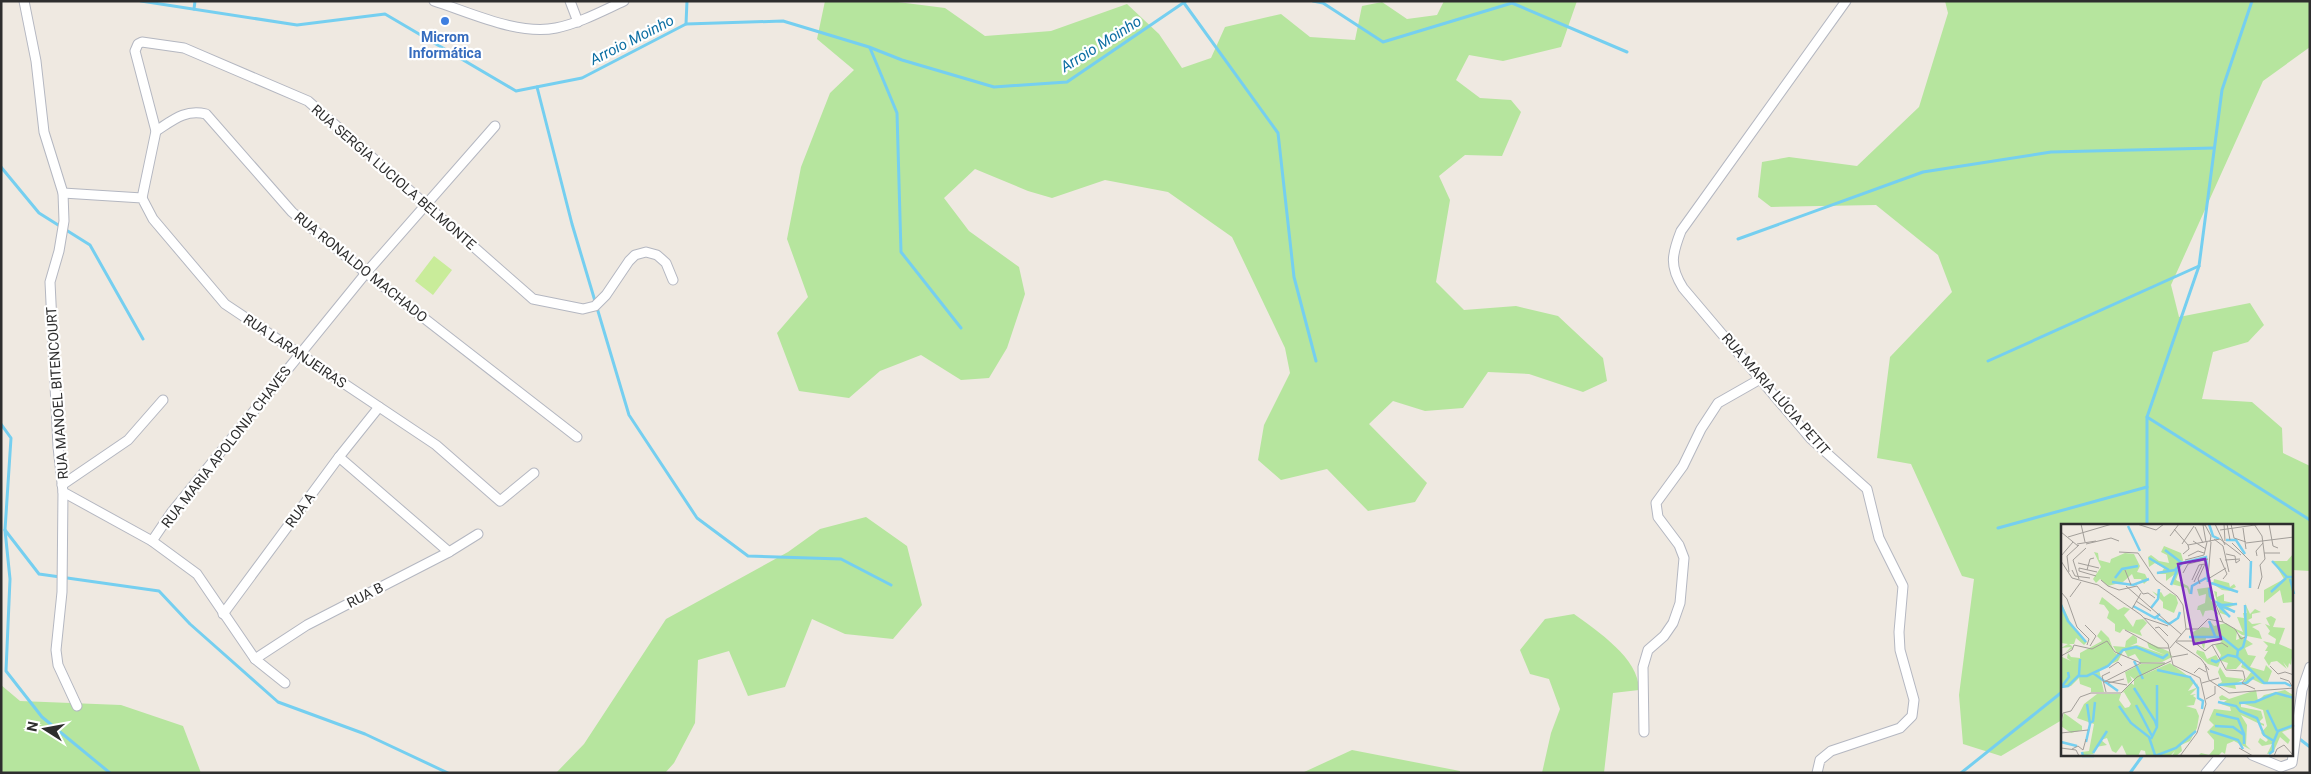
<svg xmlns="http://www.w3.org/2000/svg" width="2311" height="774" font-family="Roboto,sans-serif">
	<style>
		.green { fill: #b6e59e }
		.pitch { fill: #c9ec9a }
		.lines { fill: none; stroke-linecap: round; stroke-linejoin: round }
		.stream { stroke: #75cff0; stroke-width: 3 }
		.minor-casing { stroke: #b4b7c1; stroke-width: 11 }
		.minor { stroke: #fff; stroke-width: 9 }
		.shop-dot { fill: #3f7fe0; stroke: #fff; stroke-width: 2 }
		.labels { text-anchor: middle; dominant-baseline: central; stroke-width: 4.5; stroke-linejoin: round; paint-order: stroke }
		.shop-label { font-size: 14px; font-weight: bold; fill: #366cbe; stroke: #fff }
		.street-label { font-size: 14px; fill: #2e2e2e; stroke: #fff }
		.water-label { font-size: 15px; font-style: italic; fill: #0d6fa3; stroke: #fff }
		.inset-river { fill: none; stroke: #75cff0; stroke-width: 2.5 }
		.inset-road { fill: none; stroke: #a29e99; stroke-width: 1 }
		.view { fill: #7b2cbf; fill-opacity: 0.15; stroke: #7b2cbf; stroke-width: 2.5 }
		.inset-edge { fill: none; stroke: #2e2e2e; stroke-width: 2.5 }
	</style>
	<rect width="100%" height="100%" fill="#efe9e1"/>
	<!-- green -->
	<g class="green">
		<path d="M825,1H890L945,8L985,36L1051,31L1127,4L1159,34L1182,68L1211,58L1225,27L1281,14L1310,37L1355,40L1362,6L1382,2L1407,19L1437,15L1444,1H1577L1561,47L1503,61L1469,55L1456,80L1480,98L1511,100L1521,112L1502,156L1465,155L1439,176L1450,200L1436,282L1464,310L1516,306L1558,316L1603,358L1607,381L1583,392L1529,374L1488,372L1463,408L1425,411L1393,401L1369,424L1427,483L1415,502L1368,511L1327,469L1281,480L1258,460L1264,425L1290,373L1285,348L1232,237L1168,192L1105,180L1052,198L1028,191L975,169L944,198L969,231L1019,267L1025,294L1007,348L989,378L961,380L921,355L880,371L849,398L799,391L777,333L808,297L787,239L801,167L830,93L854,70L817,39Z"/>
		<path d="M1945,1H2310V47L2263,81L2171,285L2179,317L2250,303L2264,325L2248,342L2213,352L2202,399L2252,402L2282,428L2283,453L2310,466V571L2292,570V525H2062V720L2001,756L1963,744L1959,695L1974,579L1962,576L1911,464L1877,458L1890,357L1952,292L1938,255L1876,205L1771,207L1758,197L1762,162L1789,157L1857,166L1919,107L1948,13Z"/>
		<path d="M866,517L907,546L922,605L893,639L845,634L812,619L785,687L748,696L729,651L698,660L695,723L674,763L665,773H556L584,744L666,619L788,552L820,529Z"/>
		<path d="M1574,614C1597,631 1639,658 1639,690L1613,693L1604,773H1542L1551,733L1560,709L1549,679L1530,674L1520,650L1545,619Z"/>
		<path d="M1,685L20,701L121,705L183,726L201,773H1Z"/>
		<path d="M1352,750L1460,771V773H1302Z"/>
	</g>
	<!-- pitch -->
	<path class="pitch" d="M434,256L452,270L433,295L415,281Z"/>
	<g class="lines">
		<!-- stream -->
		<g class="stream">
			<path d="M141,1L297,25L385,14L516,91L582,78L686,24L783,21L869,47L902,60L994,87L1067,82L1186,1"/>
			<path d="M1313,1L1323,3L1383,42L1512,3L1627,52"/>
			<path d="M1184,3L1278,133L1294,277L1316,361"/>
			<path d="M194,9L195,1"/>
			<path d="M686,24L687,1"/>
			<path d="M870,48L897,113L901,252L961,328"/>
			<path d="M537,87L572,224L629,415L697,518L748,556L841,559L891,585"/>
			<path d="M1,167L39,213L90,245L143,339"/>
			<path d="M1738,239L1923,172L2051,152L2214,148"/>
			<path d="M1988,361L2199,266"/>
			<path d="M2147,417L2310,520"/>
			<path d="M1,424L11,438L5,530L10,579L6,671L42,717L110,773"/>
			<path d="M2147,525V417L2199,266L2222,90L2252,1"/>
			<path d="M1998,528L2147,487"/>
			<path d="M5,530L39,574L159,591L190,624L278,702L365,734L448,773"/>
			<path d="M2297,737L2310,747"/>
			<path d="M1961,773L2062,692"/>
			<path d="M2130,773L2143,755"/>
		</g>
		<!-- minor casing -->
		<g class="minor-casing">
			<g id="minor">
				<path d="M24,1L36,61L44,132L63,193L64,221L59,251L50,282L58,447L63,492L152,541L197,574L255,659L285,683"/>
				<path d="M434,1C469,12 519,36 556,28C580,23 602,11 624,1"/>
				<path d="M570,1L578,22"/>
				<path d="M156,131C173,120 185,109 206,114L292,212L366,273L577,437"/>
				<path d="M63,193L142,198L153,219L225,304L436,445L500,501L534,473"/>
				<path d="M142,198L156,131L135,51L138,44L142,42L184,48L308,101L533,299L583,309L595,306L606,295L629,261L635,255L646,252L657,255L666,263L673,280"/>
				<path d="M339,457L449,552"/>
				<path d="M62,485L128,440L163,400"/>
				<path d="M63,492L62,592L56,650L58,665L77,706"/>
				<path d="M152,541L171,513L366,273L495,126"/>
				<path d="M223,614L339,457L379,407"/>
				<path d="M255,659L307,625L449,552L478,534"/>
				<path d="M1644,732L1643,667L1648,650L1664,636L1673,623L1680,603L1684,558L1679,545L1658,517L1656,503L1683,466L1701,429L1718,403L1762,378"/>
				<path d="M2252,755L2281,767L2292,763L2302,690L2310,667"/>
				<path d="M1817,773L1820,760L1831,751L1900,728L1912,716L1914,700L1900,650L1899,632L1903,586L1879,538L1867,489L1811,439L1683,288C1669,266 1672,254 1681,231L1846,1"/>
				<path d="M2206,773L2221,755"/>
			</g>
		</g>
		<!-- minor -->
		<use href="#minor" class="minor"/>
	</g>
	<!-- markers -->
	<circle class="shop-dot" cx="445" cy="21" r="5"/>
	<g class="labels">
		<!-- shop labels -->
		<g class="shop-label">
			<text x="445" y="37">Microm<tspan x="445" dy="16">Informática</tspan></text>
		</g>
		<!-- street labels -->
		<g class="street-label">
			<text transform="translate(394 177) rotate(41)">RUA SERGIA LUCIOLA BELMONTE</text>
			<text transform="translate(361 267) rotate(39)">RUA RONALDO MACHADO</text>
			<text transform="translate(295 351) rotate(34)">RUA LARANJEIRAS</text>
			<text transform="translate(57 393) rotate(-94)">RUA MANOEL BITENCOURT</text>
			<text transform="translate(1776 394) rotate(49)">RUA MARIA LÚCIA PETIT</text>
			<text transform="translate(226 447) rotate(-52)">RUA MARIA APOLONIA CHAVES</text>
			<text transform="translate(300 510) rotate(-54)">RUA A</text>
			<text transform="translate(365 595) rotate(-27)">RUA B</text>
		</g>
		<!-- water labels -->
		<g class="water-label">
			<text transform="translate(632 40) rotate(-27)">Arroio Moinho</text>
			<text transform="translate(1101 44) rotate(-32)">Arroio Moinho</text>
		</g>
	</g>
	<!-- overview -->
	<g transform="translate(2061 524)">
		<rect width="232" height="232" fill="#efe9e1"/>
		<path d="M103,22L120,29L122,36L115,56L127,62L131,70H128L126,64L110,60L115,49L105,57V50H97L95,49L101,48L103,44L94,39L88,43L87,33L90,31L98,37L108,39L106,31L100,28ZM33,28L37,29L38,36L49,39L50,35L64,29L73,30L79,42L76,48L84,50L87,56L83,60L80,55H73L71,50L62,58L47,62L39,55L35,59L32,55L40,43ZM232,30V78L222,79L219,66L203,79V66L223,55L212,37H226ZM153,55L168,59L169,63L173,60L175,63L171,65L178,68L161,66L152,60ZM150,63V76L158,91L151,86L144,87L142,93L139,86H136L137,82L144,79L145,70L138,72L136,65ZM91,67L96,70L100,68L103,73L109,69L115,72L117,79L113,89L102,84V78ZM153,67L156,68V73L163,70V77L177,80L166,84L173,88L163,85L168,92L159,89ZM41,73L57,86L63,83L69,85L63,91L72,103L75,96L82,95L86,99L79,107L81,112L62,105L59,109L54,107V100L46,94L48,88L43,81L38,80ZM0,78L12,104L26,118L23,121L15,114L13,120H8L11,122L12,124L4,129L10,123L0,124L7,120L0,119ZM184,79L189,90L194,85L200,88L191,90V94L187,96L191,100L201,99L191,103L198,107L201,115L181,111L170,103L182,108L176,93L183,94L182,89H186ZM210,92L215,95L212,103L224,104L218,120L232,126L230,141L228,139L227,144L222,138L226,145L216,137L210,138L208,142L203,134L207,127H204L207,122L202,117L214,120L215,115L207,110L209,107L204,100L209,102L205,94ZM149,97L153,102L165,99L176,107L175,116L178,115L177,110L192,120L184,124L187,131L195,132L189,143L203,147L205,141L211,147L206,160H201L191,155L187,160L182,159L190,148L180,143L183,136L175,145H165L167,139L158,136L160,131L154,121L161,118L157,114H145L143,125L139,117L134,119L132,108L141,103L148,104ZM40,106L48,114L53,128L57,131L52,122L64,123L65,117L72,111L76,114V119L69,122L76,121L104,131L88,124L86,118L109,128L111,133L101,138L80,139L74,130L67,133L63,126L57,137L38,145L43,168H30V164L19,160L18,154L10,162L0,164L1,133L10,137L6,134L7,129L10,133L19,134V129L41,117L36,112ZM136,126L143,128L146,135L155,131L159,138L157,143L147,140L135,129ZM105,139L82,151L109,139L134,157L127,167L135,164L136,159L137,163L129,171L135,170L132,172L135,174L133,181L125,182L135,185L138,192L136,204L129,217L120,221L121,227L115,232H111L114,227L109,232H85L84,227L80,226L77,232H66L61,221L55,229L51,227L46,214L40,216L46,221L35,223L32,230L21,232V228L28,227L33,200L16,194L23,180L36,170H60L58,176L64,184L68,183L70,180L63,168L61,169L70,159L73,161V155L69,152L71,156L67,160L64,148L80,140ZM159,143L165,153L183,155L174,160L175,165L156,161L161,158L157,148ZM232,165V204L221,208L229,216L227,220L219,213L212,229L206,230L211,220L201,222L197,218L199,214L205,218L207,216L200,209L206,202L202,186L180,179V183L200,187L202,194L198,198L203,200V202L180,191L186,201L185,221L190,226L173,217L166,220L164,230L161,228L157,232H137L140,229L148,231L153,225V216L146,208L153,201L148,196L153,185L170,187L169,183L160,180L166,176H159L158,173L161,171L168,175L195,166L197,177L203,171L224,166L232,171ZM3,189L21,202V206L10,209L0,202Z" fill="#b6e59e"/>
		<path class="inset-river" d="M148,0L152,12L158,15M67,2L79,27M165,16H175L184,30M104,26L121,39M88,34L108,46M211,37L226,53H233M96,49L114,46L121,39L145,33L147,58M54,54L61,45L77,42M229,55L233,70M51,58L72,61L88,55M150,59L177,68M110,61L116,46M148,64L149,72L153,77L161,81L176,80M189,64L190,37M210,68L225,54M130,70L131,62L145,54M156,80L169,93M0,81L7,97L25,118M159,81L174,88M72,82L94,94L99,90M90,84L97,75L98,65M96,94L108,100L117,94L119,88M148,97L154,112M128,113H161L177,126L176,133M178,126L182,123L185,112L184,81M150,136L155,138L167,131L176,133L203,159H224L230,162M73,137L82,155M96,146L129,153L137,164V174L142,177L141,185M32,149L57,167M18,151L19,135M96,161V202M157,161L185,159L193,153M1,162L8,153L7,148M0,163L7,162L17,152H26L47,142L62,126L75,123L102,134L107,130M73,164L94,197L96,203L90,215M157,178L175,182L179,187L196,194L203,211L213,217M178,179L194,178L215,169L233,174M75,181L91,212M58,182L70,199L88,213L94,231M206,186L216,207M155,190L177,195L183,210V220M29,199L32,197L34,178M154,202L172,203L183,211M149,207L177,216L182,225M0,218L16,222M25,218L29,200L26,180M21,228L22,232H33M32,229L46,207M208,230L212,227V219L217,207L233,201M94,232L115,224L135,207"/>
		<path class="inset-road" d="M20,0L24,18M76,0L95,6L103,0M129,0L144,1L150,12L149,18M154,0L164,21M163,0L164,17M166,0L169,16M170,0L173,14L185,18M193,0L201,12L204,35L199,41L201,53L197,65M208,0L212,22L217,24M142,1L145,18M134,3L142,19M182,4L185,25M113,5L127,21L128,25L122,30M159,6L201,0M0,8L17,22M109,12L118,0M7,13L51,0M153,15L162,22L168,48M159,15L180,31M132,17L145,25M150,18L147,53L154,79L162,98L174,105L180,115L184,113M171,19L189,37M185,19L233,13M16,20L35,17M25,20L50,14L58,17M121,20L133,2M127,21L159,15M58,28L77,29L95,56L116,72L122,81L125,105M203,29H219M165,30L174,32L175,39L179,36M0,32L12,18M127,32L137,27L143,29M196,32L195,27L202,19M159,34L166,50L162,55M124,36L143,31L146,18M164,36L179,35M0,37L11,54L37,61L80,91L107,120L112,141L139,154L145,180L136,209L119,232M17,39L38,44M138,41L144,40L137,55L139,60M11,46L14,52L29,54M26,46L29,35L33,34M64,46L70,61M8,48L6,32L18,21M122,49L127,40L147,35M35,52L18,47V44L36,48M18,55L12,36L25,24M147,55L165,44M40,56L47,62L58,66L76,62L82,70L87,69L94,74M131,56L138,41M133,58L141,41M65,62L121,111M0,68L6,75L16,103L28,115L26,121M9,73L20,58M75,77L90,87M71,85L80,69M83,94L107,102M24,101L35,112L29,122M94,104L98,103L107,112M125,105H137L147,95L162,98M64,106L97,124H108M115,117H132L144,127L151,121L165,146L182,147L184,155L181,159L194,165M115,118L140,135L148,146M151,121L161,119L167,123M109,124L125,105M0,132L11,126L13,121L31,125L46,117L54,128L80,139M111,133L127,130M144,140L148,156M209,142L217,150L224,148L233,151M48,144L57,138L61,142M133,149L138,144L145,148M219,154L228,157L232,164M148,156L168,169L233,164M44,157L66,161M43,158L80,139H104M47,159L63,155M141,159L158,154M45,168L41,152L49,148M145,175L154,170V162M0,198L2,189L10,187L19,173L30,169H60L76,153L110,137M0,209L27,206M0,224L15,226L18,232M178,224L192,232M11,225L17,222L22,226L25,215M213,232L216,225L223,221L232,231"/>
		<path class="view" d="M144,35L160,115L133,120L117,40Z"/>
		<rect width="232" height="232" class="inset-edge"/>
	</g>
	<!-- border -->
	<rect width="2311" height="774" fill="none" stroke="#2e2e2e" stroke-width="5"/>
	<!-- north arrow -->
	<g transform="translate(45 729) rotate(281)" stroke="#ffffff" stroke-width="4" paint-order="stroke">
	<path d="M0-4L9 19L0 12L-9 19Z" fill="#2e2e2e"/>
	<text y="-8" font-size="14" font-weight="bold" text-anchor="middle" fill="#2e2e2e">N</text>
	</g>
</svg>
